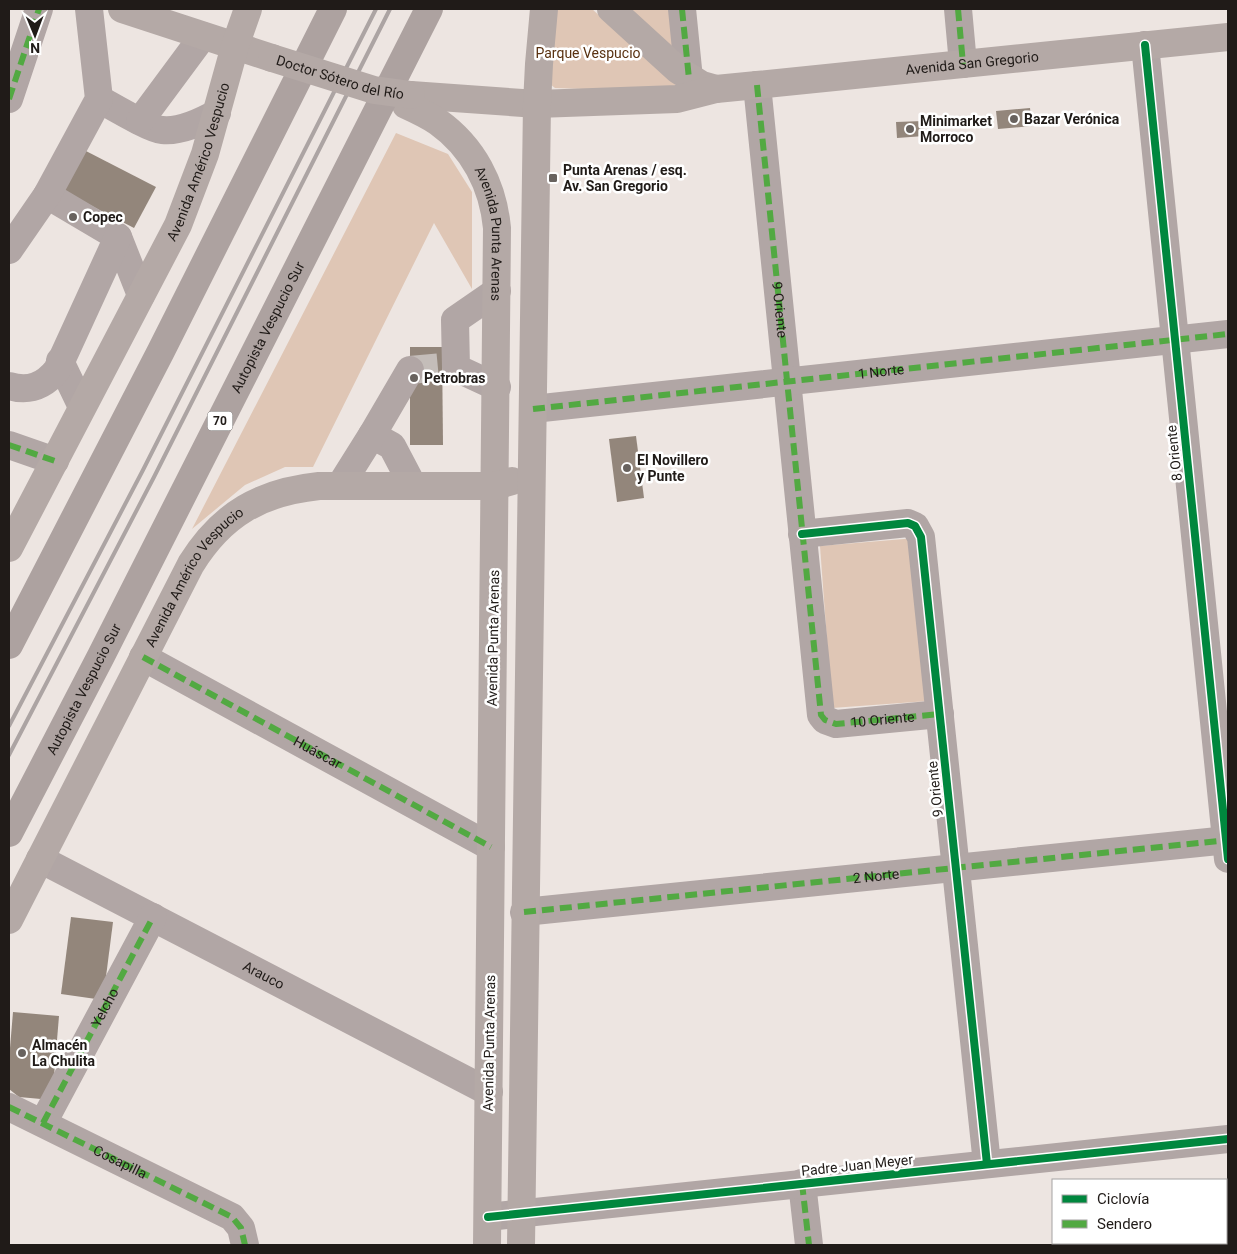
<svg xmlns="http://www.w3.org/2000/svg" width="1237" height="1254" font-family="Roboto,sans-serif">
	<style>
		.green { fill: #dfc6b5 }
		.building { fill: #93867b }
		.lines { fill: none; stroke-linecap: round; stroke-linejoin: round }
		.minor-tunnel { stroke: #c4bdb9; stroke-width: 28; stroke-dasharray: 28 14; stroke-linecap: butt }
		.minor { stroke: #b1a6a5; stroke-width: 28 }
		.major { stroke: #b4a9a6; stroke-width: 28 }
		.highway { stroke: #ada2a0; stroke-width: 28 }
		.rail { stroke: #aca4a3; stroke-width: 4 }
		.major-bridge { stroke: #b4a9a6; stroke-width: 28 }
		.quiet { stroke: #52a942; stroke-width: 6; stroke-dasharray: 12 6; stroke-linecap: butt }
		.cycleway-casing { stroke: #fff; stroke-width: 11 }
		.cycleway { stroke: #00873e; stroke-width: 8 }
		.poi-dot { fill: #68625e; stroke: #fff; stroke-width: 2 }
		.labels { text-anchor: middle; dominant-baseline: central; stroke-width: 5; stroke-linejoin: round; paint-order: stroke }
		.shield { fill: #fff; stroke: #635f5d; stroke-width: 1 }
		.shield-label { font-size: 12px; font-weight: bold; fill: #201b18 }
		.park-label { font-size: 14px; fill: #593110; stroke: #fff }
		.street-label { font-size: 14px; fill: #201b18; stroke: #fff }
		.poi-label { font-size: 14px; font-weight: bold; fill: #201b18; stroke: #fff; text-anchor: start }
	</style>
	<rect width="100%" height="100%" fill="#ede5e1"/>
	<!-- green -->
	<g class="green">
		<path d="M554,9H592L677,86L614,90L555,88L550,84Z"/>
		<path d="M624,9H675V51Z"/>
		<path d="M396,133L448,154L472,192V289L434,223L313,467H285L245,485L192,529Z"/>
		<path d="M916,538L928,701L832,708L820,546Z"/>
	</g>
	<!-- building -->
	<g class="building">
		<path d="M1030,108L1032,126L998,129L996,111Z"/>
		<path d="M923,121L924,136L897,138L896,122Z"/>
		<path d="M84,150L156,187L134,228L63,191Z"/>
		<path d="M410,347H442L443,445H410Z"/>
		<path d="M636,436L644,498L617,502L609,439Z"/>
		<path d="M71,917L113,922L103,1000L61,994Z"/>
		<path d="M13,1012L59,1016L52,1100L19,1097L9,1089V1060Z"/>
	</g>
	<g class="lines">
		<!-- minor-tunnel -->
		<path class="minor-tunnel" d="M410,370L442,367"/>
		<!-- minor -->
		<g class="minor">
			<path d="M682,9L689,79"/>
			<path d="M958,9L963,64"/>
			<path d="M1145,45L1228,859"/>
			<path d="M757,85L821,715L825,720L836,724L940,714"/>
			<path d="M9,99L39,9"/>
			<path d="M99,99C112,106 150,129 162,130C181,132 201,122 217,113"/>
			<path d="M140,121L203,36"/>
			<path d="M47,195L118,237L141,295"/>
			<path d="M9,250L47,195L99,99L89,9"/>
			<path d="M60,361L82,407"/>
			<path d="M9,386C29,392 44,386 57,370L118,237"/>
			<path d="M497,387L456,368L455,320L497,291"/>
			<path d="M533,409L1228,334"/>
			<path d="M372,435L392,446L413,486"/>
			<path d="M9,445L55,461"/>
			<path d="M340,486L372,435L410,370"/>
			<path d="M802,534L908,523L915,526L921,537L987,1164"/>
			<path d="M143,657L491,847"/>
			<path id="s1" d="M40,859L489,1092"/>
			<path id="s2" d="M524,912L1228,840"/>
			<path id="s3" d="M9,1107L232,1217L241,1228L245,1245"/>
			<path d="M43,1123L153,917"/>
			<path d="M802,1183L809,1245"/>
			<path d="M488,1217L1228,1139"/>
		</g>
		<!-- major -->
		<g class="major">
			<path d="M122,9L272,58"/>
			<path d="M611,9L678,70L702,85L716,89"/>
			<path id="s4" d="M411,95L537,104L677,99L716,89L757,85L1228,37"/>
			<path id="s5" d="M406,105C417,110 428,115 438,122C473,147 493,185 497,228L487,1245"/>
			<path id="s6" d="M9,548L178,225L205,154L235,46L248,9"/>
			<path id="s7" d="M9,920L191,564C222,514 261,492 319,486H495L512,481"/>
			<path d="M521,1245L537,104L539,64L544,9"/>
		</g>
		<!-- highway -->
		<g class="highway">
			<path d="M9,645L161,351L333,9"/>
			<path id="s8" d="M9,833L101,656L429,9"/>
		</g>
		<!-- rail -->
		<g class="rail">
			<path d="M9,726L143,470L376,9"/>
			<path d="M9,755L154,477L390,9"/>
		</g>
		<!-- major-bridge -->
		<path class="major-bridge" id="s9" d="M272,58L374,90L411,95"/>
		<!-- quiet -->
		<g class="quiet">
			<path d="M682,9L689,79"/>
			<path d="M958,9L963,64"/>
			<path id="s10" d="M757,85L821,715L825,720L836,724L940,714"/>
			<path d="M9,99L39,9"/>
			<path id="s11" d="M533,409L1228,334"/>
			<path d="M9,445L55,461"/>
			<path id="s12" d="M143,657L491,847"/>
			<path d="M524,912L1228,840"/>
			<path d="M9,1107L232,1217L241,1228L245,1245"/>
			<path id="s13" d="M43,1123L153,917"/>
			<path d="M802,1183L809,1245"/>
		</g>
		<!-- cycleway casing -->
		<g class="cycleway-casing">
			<g id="cycleway">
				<path d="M1145,45L1228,859"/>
				<path d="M802,534L908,523L915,526L921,537L987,1164"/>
				<path d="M488,1217L1228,1139"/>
			</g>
		</g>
		<!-- cycleway -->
		<use href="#cycleway" class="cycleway"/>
	</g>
	<!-- markers -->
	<g class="poi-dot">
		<circle cx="1014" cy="119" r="5"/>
		<circle cx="910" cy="129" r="5"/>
		<rect x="548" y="173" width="10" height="10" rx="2.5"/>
		<circle cx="73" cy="217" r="5"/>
		<circle cx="414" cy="378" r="5"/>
		<circle cx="627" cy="468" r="5"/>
		<circle cx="22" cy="1053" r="5"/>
	</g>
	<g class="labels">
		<!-- shield labels -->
		<rect class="shield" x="207.5" y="411.5" width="25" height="19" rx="4"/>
		<g class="shield-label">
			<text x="220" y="421">70</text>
		</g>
		<!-- park labels -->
		<g class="park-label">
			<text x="588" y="53">Parque Vespucio</text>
		</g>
		<!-- street labels -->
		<g class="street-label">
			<text stroke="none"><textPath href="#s4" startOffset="564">Avenida San Gregorio</textPath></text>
			<text stroke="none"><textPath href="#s9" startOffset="71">Doctor Sótero del Río</textPath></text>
			<text stroke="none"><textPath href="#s6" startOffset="431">Avenida Américo Vespucio</textPath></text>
			<text stroke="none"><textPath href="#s5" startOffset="166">Avenida Punta Arenas</textPath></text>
			<text stroke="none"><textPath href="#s10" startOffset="226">9 Oriente</textPath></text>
			<text stroke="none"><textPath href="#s8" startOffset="568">Autopista Vespucio Sur</textPath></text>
			<text stroke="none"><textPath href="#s11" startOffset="350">1 Norte</textPath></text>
			<text transform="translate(1174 453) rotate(-96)">8 Oriente</text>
			<text stroke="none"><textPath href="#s7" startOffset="391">Avenida Américo Vespucio</textPath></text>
			<text transform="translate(493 638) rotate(-89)">Avenida Punta Arenas</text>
			<text stroke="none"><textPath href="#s8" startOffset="162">Autopista Vespucio Sur</textPath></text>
			<text stroke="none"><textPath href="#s10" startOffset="698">10 Oriente</textPath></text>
			<text stroke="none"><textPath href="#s12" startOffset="199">Huáscar</textPath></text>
			<text transform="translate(935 789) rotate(-96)">9 Oriente</text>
			<text stroke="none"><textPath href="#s2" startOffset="354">2 Norte</textPath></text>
			<text stroke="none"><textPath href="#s1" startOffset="252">Arauco</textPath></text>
			<text stroke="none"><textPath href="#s13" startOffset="131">Yelcho</textPath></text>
			<text transform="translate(489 1043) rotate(-89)">Avenida Punta Arenas</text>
			<text stroke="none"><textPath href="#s3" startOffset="124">Cosapilla</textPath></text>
			<text transform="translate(857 1165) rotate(-6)">Padre Juan Meyer</text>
		</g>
		<!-- poi labels -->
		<g class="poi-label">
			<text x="1024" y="119">Bazar Verónica</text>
			<text x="920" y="121">Minimarket<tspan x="920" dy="16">Morroco</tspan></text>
			<text x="563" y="170">Punta Arenas / esq.<tspan x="563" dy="16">Av. San Gregorio</tspan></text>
			<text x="83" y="217">Copec</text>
			<text x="424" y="378">Petrobras</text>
			<text x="637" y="460">El Novillero<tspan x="637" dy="16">y Punte</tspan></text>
			<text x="32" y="1045">Almacén<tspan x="32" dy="16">La Chulita</tspan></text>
		</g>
	</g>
	<!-- border -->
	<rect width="1237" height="1254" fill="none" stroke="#201b18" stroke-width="20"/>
	<!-- legend -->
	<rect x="1052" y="1179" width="175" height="65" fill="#ffffff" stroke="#a6a4a3"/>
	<rect x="1062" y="1195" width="25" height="8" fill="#00873e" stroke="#a6a4a3"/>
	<text x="1097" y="1204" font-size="15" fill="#201b18">Ciclovía</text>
	<rect x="1062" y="1220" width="25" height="8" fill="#52a942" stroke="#a6a4a3"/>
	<text x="1097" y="1229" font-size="15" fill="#201b18">Sendero</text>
	<!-- north arrow -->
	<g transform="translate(35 35) rotate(179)" stroke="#ffffff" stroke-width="4" paint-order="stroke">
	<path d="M0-4L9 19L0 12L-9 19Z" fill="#201b18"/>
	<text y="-8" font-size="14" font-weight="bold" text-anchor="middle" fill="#201b18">N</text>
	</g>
</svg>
